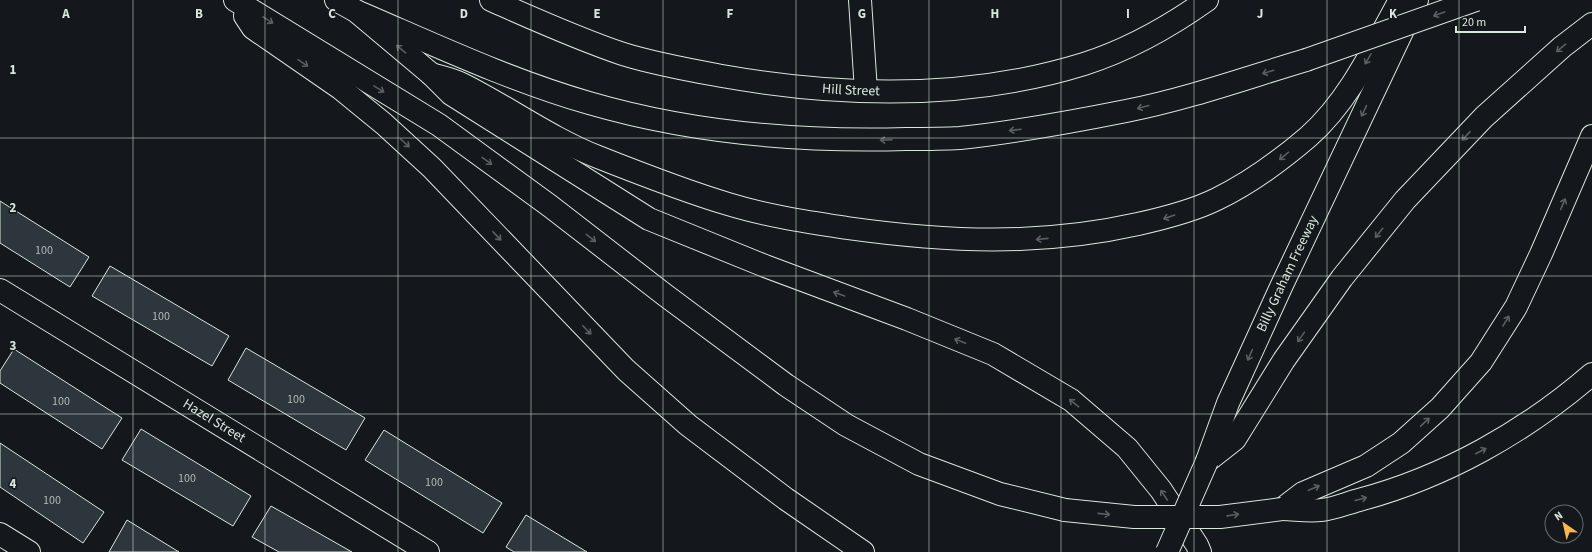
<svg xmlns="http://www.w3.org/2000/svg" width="1592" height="552" font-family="'Source Sans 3',sans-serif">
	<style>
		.building { fill: #2c363c; stroke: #d8e6dc }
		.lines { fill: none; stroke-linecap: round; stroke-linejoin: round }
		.minor-casing { stroke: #d8e6dc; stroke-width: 24 }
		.highway-casing { stroke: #d8e6dc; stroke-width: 24 }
		.minor { stroke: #14181c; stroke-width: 22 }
		.highway { stroke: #14181c; stroke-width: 22 }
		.highway-bridge-casing { stroke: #d8e6dc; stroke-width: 24; stroke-linecap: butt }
		.highway-bridge { stroke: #14181c; stroke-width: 22 }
		.oneway { stroke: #59605f }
		.grid { fill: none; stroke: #d8e6dc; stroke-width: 1; stroke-opacity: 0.55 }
		.labels { text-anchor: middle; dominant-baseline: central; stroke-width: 3; stroke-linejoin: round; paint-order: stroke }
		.number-label { font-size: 12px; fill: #adbab4 }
		.street-label { font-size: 14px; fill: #d8e6dc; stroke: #14181c }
		.grid-label { font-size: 13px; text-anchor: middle; font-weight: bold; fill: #d8e6dc; stroke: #14181c; stroke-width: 3; stroke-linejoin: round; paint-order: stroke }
	</style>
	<rect width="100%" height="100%" fill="#14181c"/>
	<!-- building -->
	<g class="building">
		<path d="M0,201L89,257L70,287L0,243Z"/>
		<path d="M110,266L229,336L212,366L92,296Z"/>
		<path d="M246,348L365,418L346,450L228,380Z"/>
		<path d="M14,349L122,418L102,449L0,383V371Z"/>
		<path d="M141,429L251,496L233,526L122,460Z"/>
		<path d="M384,430L502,503L483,533L365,460Z"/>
		<path d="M0,443L104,512L83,543L0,487Z"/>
		<path d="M271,506L352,552H279L252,537Z"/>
		<path d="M526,515L587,552H514L506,547Z"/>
		<path d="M127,520L179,552H109Z"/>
	</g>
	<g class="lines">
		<!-- minor casing -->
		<g class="minor-casing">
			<g id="minor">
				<path id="s1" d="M491,0C534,19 578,39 623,54C655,64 689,70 722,76C841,97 968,100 1084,64C1128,50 1169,27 1207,0"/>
				<path d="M860,0L866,91"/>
				<path id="s2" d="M0,290L428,552"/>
				<path d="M0,534L29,552"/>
			</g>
		</g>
		<!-- highway casing -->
		<g class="highway-casing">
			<g id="highway">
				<path d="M235,0L439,125L550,206L665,295L786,385L846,425L919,464L1000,494L1065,510"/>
				<path d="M336,0L356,11C433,44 509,80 589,103C692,133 800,142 906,139C924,139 942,139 960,138C1016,132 1071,122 1126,111C1187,99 1246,78 1306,60"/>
				<path d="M356,11L431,74L451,94L649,219L765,266L907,319L993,354L1071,400L1127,448L1161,490L1197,545L1200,552"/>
				<path d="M245,16L253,28L340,88L384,124L432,168L626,370L688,425L786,499L863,552"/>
				<path d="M431,74C441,77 452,79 462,84C508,107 550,138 598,157C641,174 684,191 728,204C767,216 808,222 847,228C947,242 1040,246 1138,224C1165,218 1193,211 1217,199C1250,183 1280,161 1308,137C1349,101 1374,47 1400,0"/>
				<path d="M1207,461L1235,439L1284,360L1342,278L1405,200L1484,117L1562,47L1592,24"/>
				<path id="s3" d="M1207,461L1228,403L1281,287L1417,0"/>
				<path d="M1282,509L1303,493L1366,466L1401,443L1440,408L1481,362L1516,307L1541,254L1592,136"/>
				<path d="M1282,509C1294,509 1309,512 1321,510C1334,509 1347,503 1359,500C1445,477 1525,432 1592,374"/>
			</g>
		</g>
		<!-- minor -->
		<use href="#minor" class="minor"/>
		<!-- highway -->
		<use href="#highway" class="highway"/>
		<!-- highway-bridge casing -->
		<g class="highway-bridge-casing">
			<g id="highway-bridge">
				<path d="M1306,60L1476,0"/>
				<path d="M1065,510L1134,517H1220L1282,509"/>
				<path d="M1167,552L1207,461"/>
			</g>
		</g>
		<!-- highway-bridge -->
		<use href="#highway-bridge" class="highway-bridge"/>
	</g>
	<!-- one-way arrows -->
	<defs><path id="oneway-shaft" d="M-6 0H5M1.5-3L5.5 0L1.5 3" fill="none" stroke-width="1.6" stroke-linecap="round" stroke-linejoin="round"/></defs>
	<g class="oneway">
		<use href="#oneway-shaft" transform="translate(1439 14) rotate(160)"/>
		<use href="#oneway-shaft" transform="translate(268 20) rotate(32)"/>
		<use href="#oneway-shaft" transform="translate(1561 48) rotate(140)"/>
		<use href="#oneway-shaft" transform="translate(401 49) rotate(-140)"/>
		<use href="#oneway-shaft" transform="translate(1368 59) rotate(120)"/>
		<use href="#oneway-shaft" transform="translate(303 63) rotate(34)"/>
		<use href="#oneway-shaft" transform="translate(1268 72) rotate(163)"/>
		<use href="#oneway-shaft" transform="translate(379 89) rotate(32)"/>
		<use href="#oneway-shaft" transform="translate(1143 107) rotate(165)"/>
		<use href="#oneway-shaft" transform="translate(1364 111) rotate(115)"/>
		<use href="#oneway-shaft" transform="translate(1015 130) rotate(173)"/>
		<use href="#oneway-shaft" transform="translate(1466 136) rotate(133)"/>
		<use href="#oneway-shaft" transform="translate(886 140) rotate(178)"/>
		<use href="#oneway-shaft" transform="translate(405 143) rotate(42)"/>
		<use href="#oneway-shaft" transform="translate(1284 156) rotate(141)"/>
		<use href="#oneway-shaft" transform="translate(487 161) rotate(36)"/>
		<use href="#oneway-shaft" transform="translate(1563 204) rotate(-67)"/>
		<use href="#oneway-shaft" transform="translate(1169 217) rotate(161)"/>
		<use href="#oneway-shaft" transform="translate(1379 233) rotate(129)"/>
		<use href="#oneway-shaft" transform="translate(497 236) rotate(47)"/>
		<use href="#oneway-shaft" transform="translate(591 238) rotate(38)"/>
		<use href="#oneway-shaft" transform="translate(1042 239) rotate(174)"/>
		<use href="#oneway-shaft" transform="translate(839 294) rotate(-160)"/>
		<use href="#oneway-shaft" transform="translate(1506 321) rotate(-58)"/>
		<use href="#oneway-shaft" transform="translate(587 330) rotate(46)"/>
		<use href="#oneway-shaft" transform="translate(1301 337) rotate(125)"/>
		<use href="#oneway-shaft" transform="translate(960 341) rotate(-158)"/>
		<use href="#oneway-shaft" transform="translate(1250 355) rotate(114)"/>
		<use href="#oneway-shaft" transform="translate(1074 403) rotate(-141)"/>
		<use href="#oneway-shaft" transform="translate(1425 422) rotate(-43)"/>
		<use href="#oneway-shaft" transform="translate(1481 451) rotate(-27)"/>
		<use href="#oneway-shaft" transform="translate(1314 488) rotate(-23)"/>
		<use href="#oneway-shaft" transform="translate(1164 495) rotate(-124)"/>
		<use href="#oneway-shaft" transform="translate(1361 499) rotate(-15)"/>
		<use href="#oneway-shaft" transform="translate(1104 514) rotate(6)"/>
		<use href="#oneway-shaft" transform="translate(1233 515) rotate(-8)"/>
	</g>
	<!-- grid -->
	<path class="grid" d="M133,0V552M265,0V552M398,0V552M531,0V552M663,0V552M796,0V552M929,0V552M1061,0V552M1194,0V552M1327,0V552M1459,0V552M0,138H1592M0,276H1592M0,414H1592"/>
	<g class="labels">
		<!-- number labels -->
		<g class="number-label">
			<text x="44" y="250">100</text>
			<text x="161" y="316">100</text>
			<text x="296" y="399">100</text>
			<text x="61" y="401">100</text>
			<text x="187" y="478">100</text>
			<text x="434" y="482">100</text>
			<text x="52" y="500">100</text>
		</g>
		<!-- street labels -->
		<g class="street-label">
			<text stroke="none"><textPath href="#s1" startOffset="374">Hill Street</textPath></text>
			<text stroke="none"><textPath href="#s3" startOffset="204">Billy Graham Freeway</textPath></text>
			<text stroke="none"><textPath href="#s2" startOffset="251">Hazel Street</textPath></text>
		</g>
	</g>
	<g class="grid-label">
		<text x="66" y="18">A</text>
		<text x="199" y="18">B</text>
		<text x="332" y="18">C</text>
		<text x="464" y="18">D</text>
		<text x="597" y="18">E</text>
		<text x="730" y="18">F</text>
		<text x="862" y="18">G</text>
		<text x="995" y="18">H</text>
		<text x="1128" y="18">I</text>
		<text x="1260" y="18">J</text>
		<text x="1393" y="18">K</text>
		<text x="13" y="74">1</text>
		<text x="13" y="212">2</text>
		<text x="13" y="350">3</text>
		<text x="13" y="488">4</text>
	</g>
	<!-- north arrow -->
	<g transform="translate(1564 524) rotate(326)"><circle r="19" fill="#14181c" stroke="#626a69"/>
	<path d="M0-3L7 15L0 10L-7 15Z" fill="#ffb74d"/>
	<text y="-6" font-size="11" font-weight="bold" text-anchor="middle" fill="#d8e6dc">N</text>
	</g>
	<!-- scale -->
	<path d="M1456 26v6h69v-6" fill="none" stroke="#d8e6dc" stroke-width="2"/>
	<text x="1462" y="26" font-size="12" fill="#d8e6dc" stroke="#14181c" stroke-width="3" paint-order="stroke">20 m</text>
</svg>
